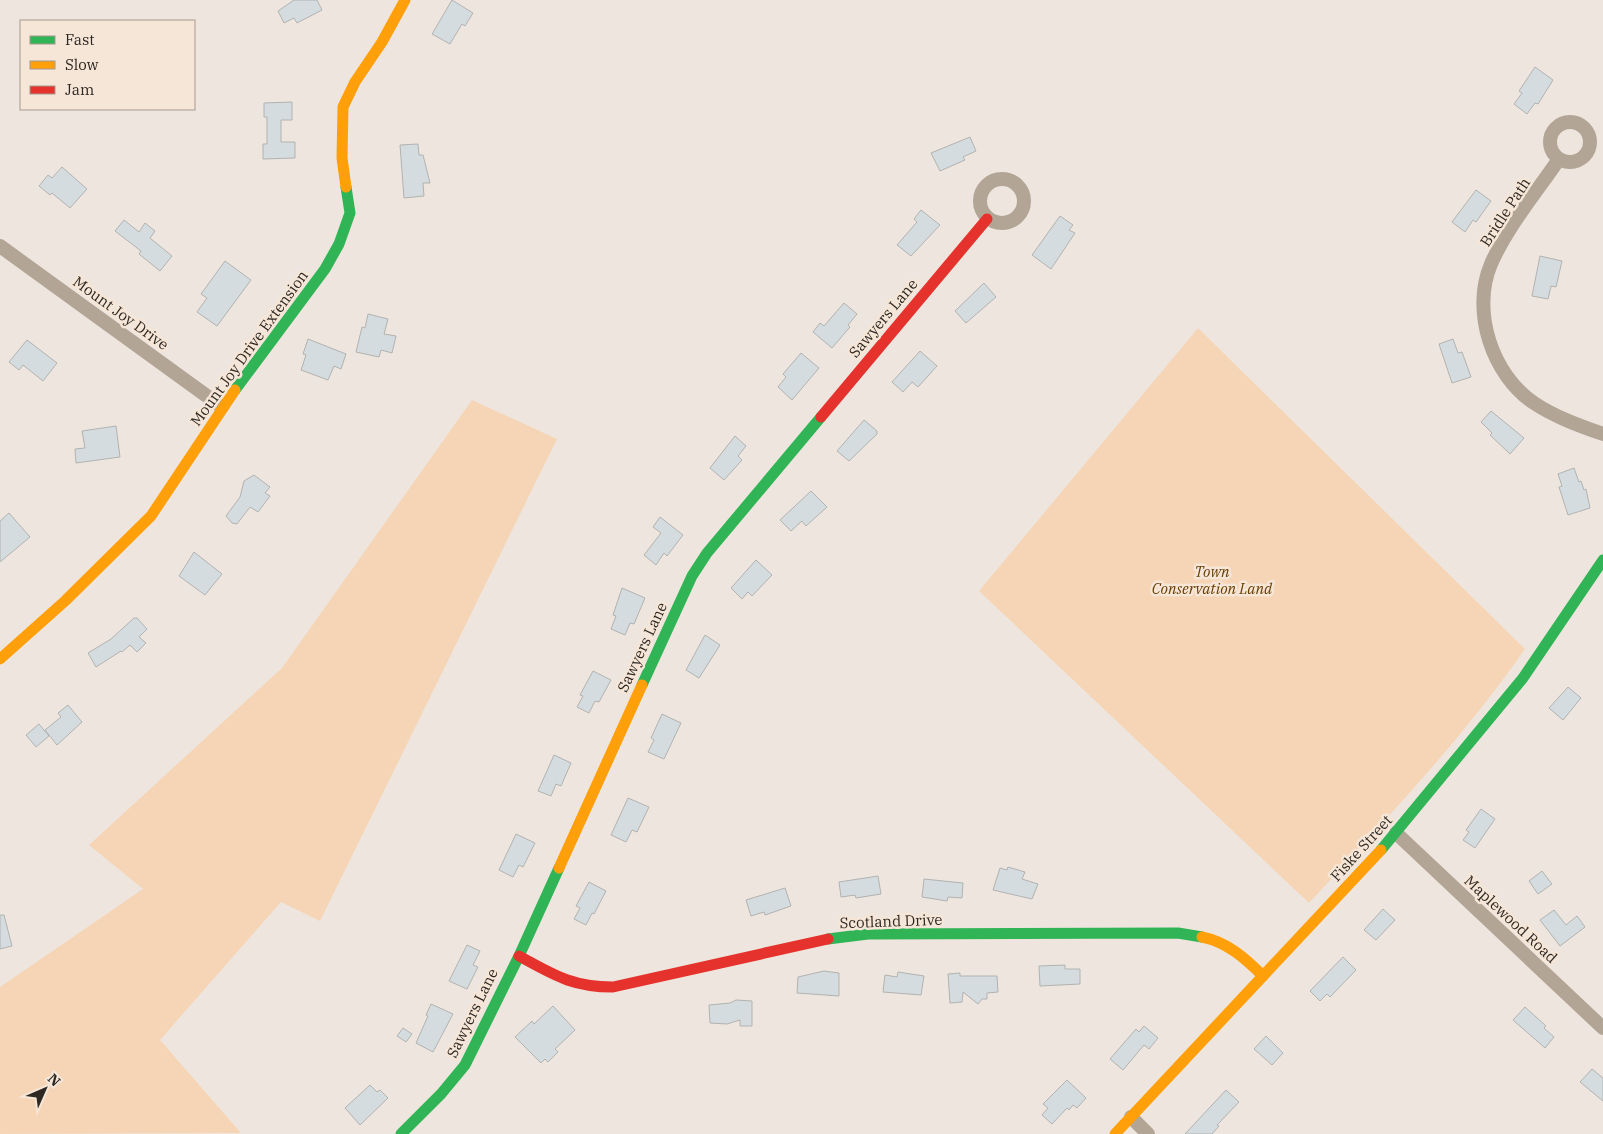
<svg xmlns="http://www.w3.org/2000/svg" width="1603" height="1134" font-family="'IBM Plex Serif',serif">
	<style>
		.green { fill: #f5d5b6 }
		.building { fill: #d5dcdf; stroke: #b2b2b0 }
		.lines { fill: none; stroke-linecap: round; stroke-linejoin: round }
		.street { stroke: #b2a596; stroke-width: 14 }
		.fast { stroke: #30b455; stroke-width: 11 }
		.slow { stroke: #ff9f0a; stroke-width: 11 }
		.jam { stroke: #e5322d; stroke-width: 11 }
		.labels { text-anchor: middle; dominant-baseline: central; stroke-width: 5; stroke-linejoin: round; paint-order: stroke }
		.street-label { font-size: 15px; fill: #2e2823; stroke: #f5e6d7 }
		.park-label { font-size: 15px; font-style: italic; fill: #683d01; stroke: #f5e6d7 }
	</style>
	<rect width="100%" height="100%" fill="#eee6de"/>
	<!-- green -->
	<g class="green">
		<path d="M1198,328L1525,649C1461,741 1384,821 1309,903L979,591Z"/>
		<path d="M472,400L557,439L320,921L281,902L160,1040L241,1133L0,1134V987L143,889L89,845L282,668Z"/>
	</g>
	<!-- building -->
	<g class="building">
		<path d="M294,0H317L322,10L297,23L294,18L284,23L278,11Z"/>
		<path d="M452,0L473,13L465,26L462,24L450,44L432,34Z"/>
		<path d="M1535,67L1553,80L1538,104L1535,103L1527,114L1514,104L1522,93L1519,91Z"/>
		<path d="M292,102V120H281V142H295V158L263,159V144H267V117H264V103Z"/>
		<path d="M970,137L976,151L963,157L965,160L940,171L931,153Z"/>
		<path d="M418,144L419,155H423L430,183H423L424,196L404,198L400,145Z"/>
		<path d="M62,167L87,189L70,208L52,193L50,195L39,186L48,175L52,178Z"/>
		<path d="M1476,190L1491,201L1476,222L1473,220L1465,232L1452,222Z"/>
		<path d="M921,210L940,225L911,256L897,245L917,222L914,219Z"/>
		<path d="M1060,216L1073,225L1069,230L1075,233L1051,269L1032,255Z"/>
		<path d="M124,220L139,232L145,223L155,231L150,238L172,256L160,271L139,254L141,251L115,231Z"/>
		<path d="M1540,256L1562,261L1556,287L1551,286L1548,299L1532,296Z"/>
		<path d="M225,261L251,280L217,326L197,312L207,298L201,294Z"/>
		<path d="M984,283L996,297L966,323L955,311Z"/>
		<path d="M844,303L857,314L848,325L850,327L832,348L813,332L820,323L824,326Z"/>
		<path d="M368,314L388,319L384,334L396,336L392,353L381,350L379,357L356,352L362,327L365,328Z"/>
		<path d="M308,339L346,354L341,369L334,366L328,380L301,370L306,355L303,354Z"/>
		<path d="M1453,339L1458,353L1462,352L1471,377L1452,383L1439,344Z"/>
		<path d="M27,340L57,363L43,381L23,365L19,370L9,362Z"/>
		<path d="M920,351L937,366L918,387L912,382L903,392L892,382Z"/>
		<path d="M801,353L819,368L792,400L778,387L786,377L783,374Z"/>
		<path d="M1491,411L1524,438L1510,454L1490,435L1492,433L1481,422Z"/>
		<path d="M864,420L877,431V434L849,461L837,451Z"/>
		<path d="M116,426L120,457L76,463L75,449L85,448L82,431Z"/>
		<path d="M735,436L746,446L738,456L742,460L724,480L710,468Z"/>
		<path d="M1574,468L1579,482L1581,481L1584,490L1586,489L1590,508L1568,515L1559,487L1562,486L1558,474Z"/>
		<path d="M254,475L270,487L265,493L270,496L258,512L250,507L237,524L232,523L226,516L240,497L244,481Z"/>
		<path d="M811,491L827,507L806,526L802,521L791,531L780,520Z"/>
		<path d="M9,513L30,537L0,562V521Z"/>
		<path d="M660,517L683,535L667,556L664,553L656,565L644,555L661,533L653,527Z"/>
		<path d="M194,552L222,574L205,595L179,576Z"/>
		<path d="M756,560L772,575L752,596L748,592L742,599L731,588Z"/>
		<path d="M622,588L645,598L634,624L630,623L625,635L611,629L616,616L613,615Z"/>
		<path d="M134,618H137L147,629L139,637L146,643L137,652L130,645L122,652L121,651L96,667L88,653L111,639Z"/>
		<path d="M705,635L720,645L699,678L686,670Z"/>
		<path d="M593,671L611,680L599,702L595,701L589,713L577,707L583,696L580,695Z"/>
		<path d="M1568,687L1581,698L1563,720L1549,708Z"/>
		<path d="M68,705L82,722L57,745L45,730L61,717L58,713Z"/>
		<path d="M662,714L681,723L664,759L648,752L654,740L651,738Z"/>
		<path d="M39,724L49,736L36,747L26,735Z"/>
		<path d="M554,755L571,763L561,786L556,784L551,796L538,791Z"/>
		<path d="M628,798L649,807L637,832L632,830L626,842L611,835Z"/>
		<path d="M1481,809L1495,819L1475,848L1463,840L1469,832L1466,830Z"/>
		<path d="M516,834L535,843L523,867L519,865L513,877L499,870Z"/>
		<path d="M1008,867L1025,872L1022,879L1038,884L1032,899L993,890L1000,868L1007,870Z"/>
		<path d="M1542,871L1552,884L1538,894L1529,881Z"/>
		<path d="M878,876L881,894L856,898L855,895L841,897L839,882Z"/>
		<path d="M924,879L963,883L962,898L948,897L947,901L922,897Z"/>
		<path d="M589,882L606,891L594,914L592,913L586,925L574,919L580,908L576,906Z"/>
		<path d="M785,888L791,906L765,915L764,912L751,916L746,900Z"/>
		<path d="M1383,909L1395,920L1376,940L1364,930Z"/>
		<path d="M1554,910L1566,925L1577,916L1585,927L1560,946L1540,920Z"/>
		<path d="M0,915H4L12,946L0,949Z"/>
		<path d="M467,945L480,951L473,965L478,967L467,989L449,981Z"/>
		<path d="M1343,957L1356,970L1330,997L1327,994L1320,1001L1310,991Z"/>
		<path d="M1065,965V969H1080V984L1040,986L1039,966Z"/>
		<path d="M824,971L839,973V996L797,993L798,977Z"/>
		<path d="M898,972L924,976L921,995L883,992L885,975L897,977Z"/>
		<path d="M960,973V976H997L998,992L987,993V999H982L978,1004L963,992L962,1002L950,1003L948,974Z"/>
		<path d="M736,1000L752,1001V1026H740V1020L727,1024L710,1023L709,1005L730,1003Z"/>
		<path d="M431,1004L453,1014L433,1052L416,1043L428,1016L426,1015Z"/>
		<path d="M553,1006L575,1030L555,1049L558,1052L548,1062L545,1059L541,1063L515,1037L532,1021L534,1024Z"/>
		<path d="M1525,1007L1546,1026L1544,1028L1554,1037L1545,1048L1513,1020Z"/>
		<path d="M1144,1026L1158,1038L1149,1049L1144,1045L1123,1070L1110,1059L1136,1029L1139,1032Z"/>
		<path d="M403,1028L412,1034L406,1042L397,1036Z"/>
		<path d="M1266,1036L1283,1053L1272,1065L1254,1049Z"/>
		<path d="M1592,1069L1603,1078V1101L1580,1082Z"/>
		<path d="M1067,1080L1086,1098L1077,1108L1073,1105L1069,1110L1067,1108L1052,1124L1042,1115L1048,1108L1043,1104Z"/>
		<path d="M370,1085L377,1092L380,1090L388,1098L360,1125L345,1108Z"/>
		<path d="M1226,1090L1239,1102L1217,1125L1219,1126L1212,1134H1185Z"/>
	</g>
	<g class="lines">
		<!-- street -->
		<g class="street">
			<circle cx="1570" cy="142" r="20"/>
			<path d="M1559,159C1536,193 1507,227 1491,264C1471,311 1492,375 1534,403C1555,417 1580,426 1603,434"/>
			<circle cx="1002" cy="201" r="22"/>
			<path d="M0,246L222,407"/>
			<path d="M1396,833L1603,1028"/>
			<path d="M1131,1117L1148,1134"/>
		</g>
		<!-- fast -->
		<g class="fast">
			<path d="M235,390L325,269L339,244L350,213L346,187"/>
			<path d="M642,685L692,576L707,553L821,417"/>
			<path d="M1381,850L1523,678L1603,560"/>
			<path d="M828,939L868,934L1178,933L1202,937"/>
			<path d="M401,1134L441,1094L465,1065L519,956L559,868"/>
		</g>
		<!-- slow -->
		<g class="slow">
			<path d="M346,187L342,158L343,107L355,82L382,42L405,0"/>
			<path d="M0,659L65,601L151,516L235,390"/>
			<path d="M559,868L642,685"/>
			<path d="M1202,937C1227,942 1245,958 1263,976"/>
			<path d="M1115,1134L1381,850"/>
		</g>
		<!-- jam -->
		<g class="jam">
			<path d="M821,417L987,219"/>
			<path d="M519,956C554,975 572,987 613,987L828,939"/>
		</g>
	</g>
	<g class="labels">
		<!-- street labels -->
		<g class="street-label">
			<text transform="translate(1505 212) rotate(-57)">Bridle Path</text>
			<text transform="translate(121 313) rotate(36)">Mount Joy Drive</text>
			<text transform="translate(883 318) rotate(-50)">Sawyers Lane</text>
			<text transform="translate(249 348) rotate(-54)">Mount Joy Drive Extension</text>
			<text transform="translate(642 647) rotate(-65)">Sawyers Lane</text>
			<text transform="translate(1361 848) rotate(-48)">Fiske Street</text>
			<text transform="translate(1511 919) rotate(43)">Maplewood Road</text>
			<text transform="translate(891 921) rotate(-2)">Scotland Drive</text>
			<text transform="translate(472 1013) rotate(-64)">Sawyers Lane</text>
		</g>
		<!-- park labels -->
		<g class="park-label">
			<text x="1212" y="571">Town<tspan x="1212" dy="17">Conservation Land</tspan></text>
		</g>
	</g>
	<!-- legend -->
	<rect x="20" y="20" width="175" height="90" fill="#f5e6d7" stroke="#a59a8f"/>
	<rect x="30" y="36" width="25" height="8" fill="#30b455" stroke="#a59a8f"/>
	<text x="65" y="45" font-size="15" fill="#2e2823">Fast</text>
	<rect x="30" y="61" width="25" height="8" fill="#ff9f0a" stroke="#a59a8f"/>
	<text x="65" y="70" font-size="15" fill="#2e2823">Slow</text>
	<rect x="30" y="86" width="25" height="8" fill="#e5322d" stroke="#a59a8f"/>
	<text x="65" y="95" font-size="15" fill="#2e2823">Jam</text>
	<!-- north arrow -->
	<g transform="translate(45 1089) rotate(45)" stroke="#f5e6d7" stroke-width="4" paint-order="stroke">
	<path d="M0-4L9 19L0 12L-9 19Z" fill="#2e2823"/>
	<text y="-8" font-size="14" font-weight="bold" text-anchor="middle" fill="#2e2823">N</text>
	</g>
</svg>
